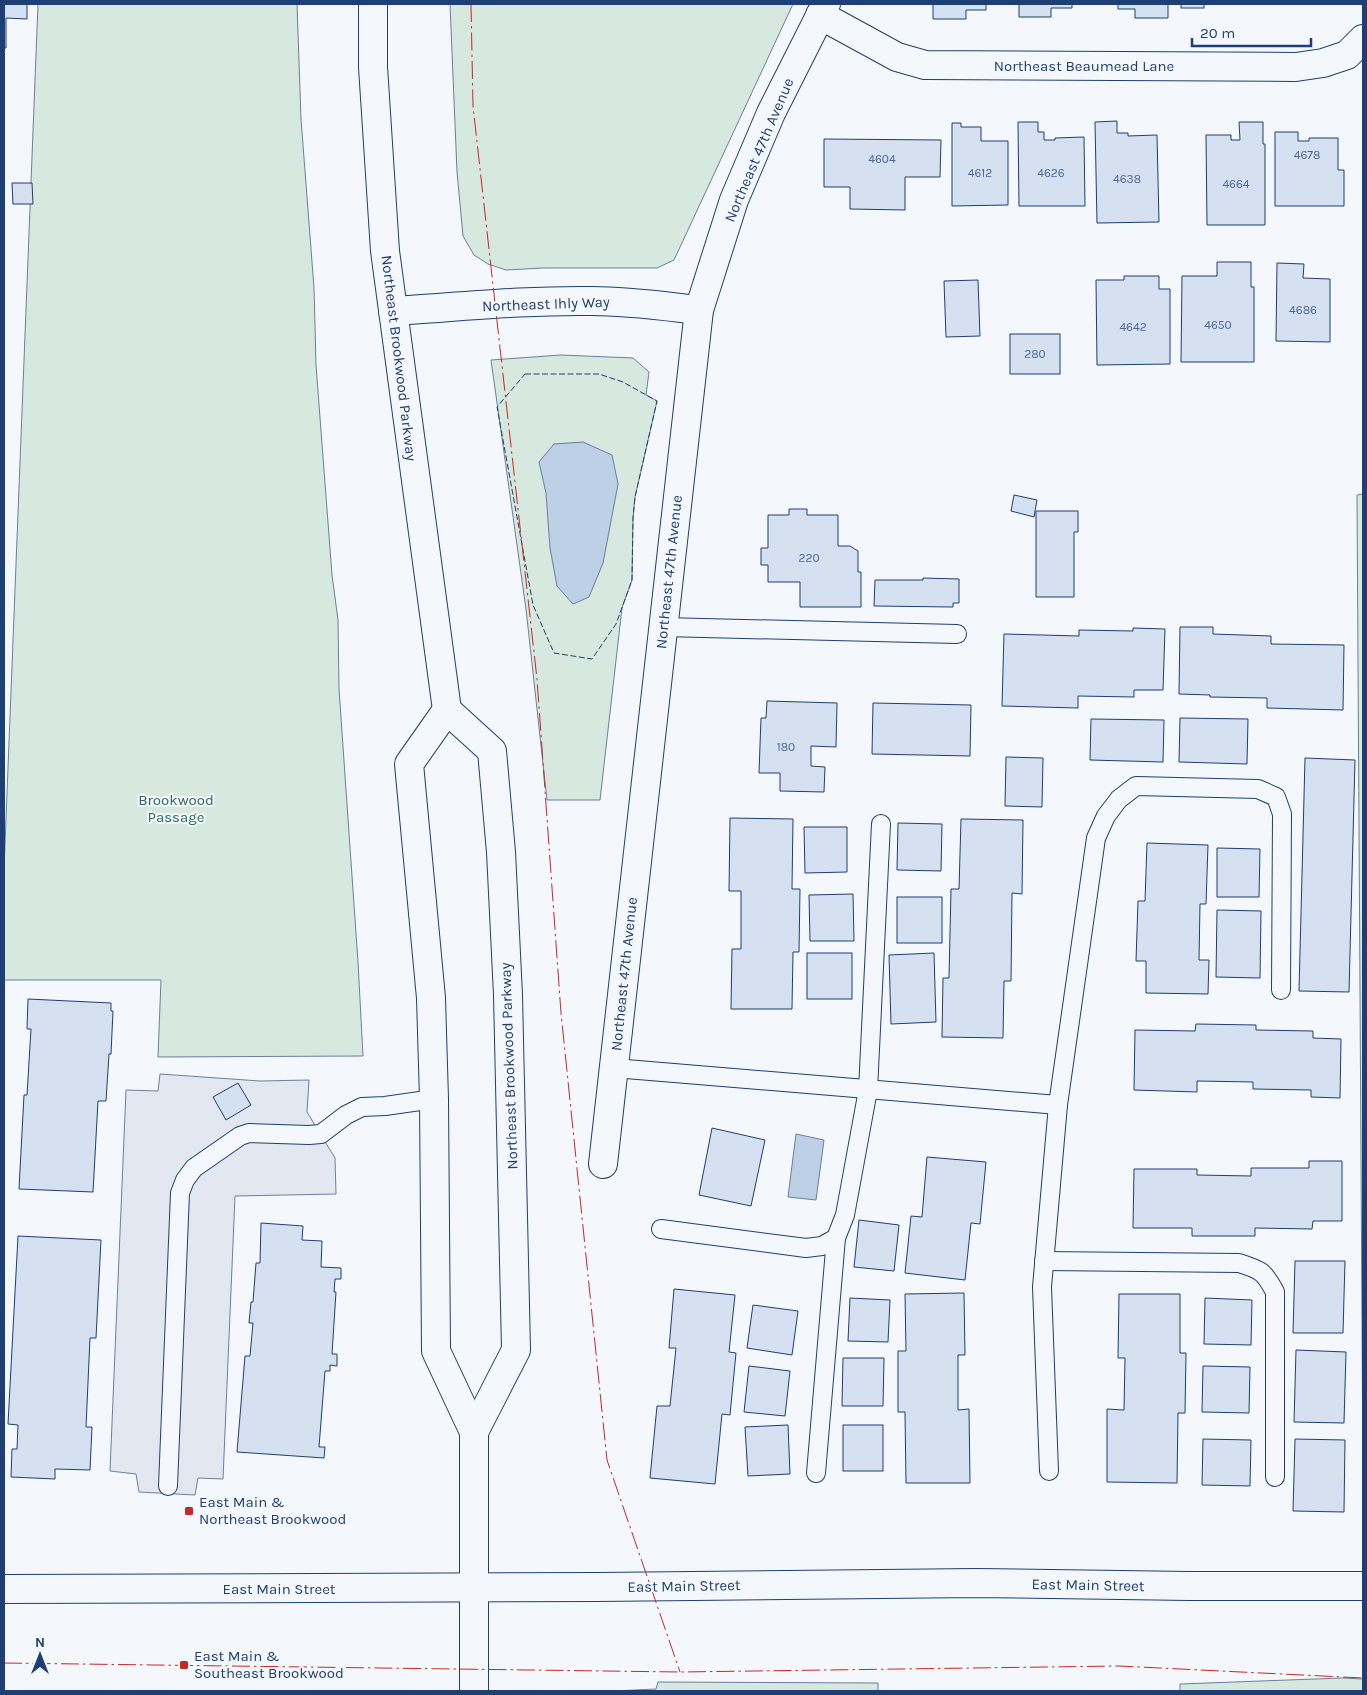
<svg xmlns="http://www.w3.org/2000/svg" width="1367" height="1695" font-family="Karla,sans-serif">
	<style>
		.green { fill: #d7e8df; stroke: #687fa3 }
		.parking { fill: #e3e8f0; stroke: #687fa3 }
		.water { fill: #bed0e5; stroke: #687fa3 }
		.building { fill: #d5e0f0; stroke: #1d3f73 }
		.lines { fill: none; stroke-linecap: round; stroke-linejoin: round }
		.service-casing { stroke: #1d3f73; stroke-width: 20 }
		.minor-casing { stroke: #1d3f73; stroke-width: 30 }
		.secondary-casing { stroke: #1d3f73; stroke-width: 30 }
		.service { stroke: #f4f7fb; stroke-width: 18 }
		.minor { stroke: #f4f7fb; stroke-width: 28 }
		.secondary { stroke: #f4f7fb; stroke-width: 28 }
		.fence { stroke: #1d3f73; stroke-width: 1; stroke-dasharray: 6 2.5; stroke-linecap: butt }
		.power { stroke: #c62828; stroke-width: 1; stroke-dasharray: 18 4 2.5 4; stroke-linecap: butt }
		.poi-dot { fill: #c62828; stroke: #f4f7fb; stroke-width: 2 }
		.labels { text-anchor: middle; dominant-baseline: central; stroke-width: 4; stroke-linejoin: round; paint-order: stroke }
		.number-label { font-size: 12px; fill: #4b6792 }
		.street-label { font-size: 15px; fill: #1d3f73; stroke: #f4f7fb }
		.park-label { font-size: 15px; fill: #2c6c60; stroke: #f4f7fb }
		.poi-label { font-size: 15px; fill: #1d3f73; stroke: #f4f7fb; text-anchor: start }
	</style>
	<rect width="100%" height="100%" fill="#f4f7fb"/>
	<!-- green -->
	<g class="green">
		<path d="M38,4H297L301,119L314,288L316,365L332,575L338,620L339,689L358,962L363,1056L158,1057L161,980H4V870Z"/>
		<path d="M450,4H793L674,260L657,268H543L506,270L488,264L474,255L463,236L457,172Z"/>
		<path d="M561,355L633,358L649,372L646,395L657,401L635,497L633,518L632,580L622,608L600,800H547L526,609L491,360Z"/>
		<path d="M1363,494V1486L1357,495Z"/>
		<path d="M1342,1678L1363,1679V1691H1180V1684Z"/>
		<path d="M658,1682L878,1683V1691H612L656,1689Z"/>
	</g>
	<!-- parking -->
	<path class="parking" d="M160,1074L260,1081L309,1080L307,1112L335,1158L336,1194L235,1196L223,1479L198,1478L195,1495L139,1492L136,1474L110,1471L126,1090L158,1091Z"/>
	<!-- water -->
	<g class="water">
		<path d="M583,442L612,455L618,484L603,563L589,597L573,604L557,586L550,548L546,493L539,462L554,444Z"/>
		<path d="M796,1134L824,1140L816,1200L788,1197Z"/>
	</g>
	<!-- building -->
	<g class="building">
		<path d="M4,4H27V19L6,18V48H4Z"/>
		<path d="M933,4H986V10H966V19H933Z"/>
		<path d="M1019,4H1072V8H1051V17H1019Z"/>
		<path d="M1118,4H1168V18H1135V9H1118Z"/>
		<rect x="1181" y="4" width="23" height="4"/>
		<path d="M1117,121V133H1128V136L1157,135L1159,222L1097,223L1095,122Z"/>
		<path d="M1018,122H1038V132H1044V140H1055V138L1084,137L1085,206H1019Z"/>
		<path d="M1239,122H1263V144H1265V225H1207L1206,135H1231V140H1240Z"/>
		<path d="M952,123H961V127H981V141H1008V205L952,206Z"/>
		<path d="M1275,132H1298V141H1309V138H1338V170H1344V206H1275Z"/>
		<path d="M824,139L941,140L940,177H905V210L850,209V187H824Z"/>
		<path d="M12,183H32L33,204H13Z"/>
		<path d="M1217,262H1251V287H1254V362H1181L1182,276H1217Z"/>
		<path d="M1277,263L1304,264L1303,278L1330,279V342L1276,341Z"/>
		<path d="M1124,276H1159V289H1170V364L1097,365L1096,280H1124Z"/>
		<path d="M978,280L980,336L946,337L944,281Z"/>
		<rect x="1010" y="334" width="50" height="40"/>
		<path d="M1014,495L1037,500L1034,517L1011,511Z"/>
		<path d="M789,509H807V515H838V546H850L858,551V572H861V607H800V582H768V565H761V548H768V515H789Z"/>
		<path d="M1036,511H1078V532H1074V597H1036Z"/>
		<path d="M923,578L959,579V603H953V607L874,606L875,580H923Z"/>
		<path d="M1180,627H1213V634L1271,636V644L1344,645L1343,710L1267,708V698L1210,697V695L1179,694Z"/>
		<path d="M1133,628L1165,629L1163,690H1134V697L1078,696V708L1002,706L1004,634L1079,636V630L1133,631Z"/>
		<path d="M767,701L837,703L836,747L811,746V766L825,767L824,792L780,791V773H759L761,718H766Z"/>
		<path d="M873,703L971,705L970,756L872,754Z"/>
		<path d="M1180,718L1248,719L1247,764L1179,762Z"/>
		<path d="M1091,719L1164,720L1163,762L1090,760Z"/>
		<path d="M1006,757L1043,758L1042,807L1005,806Z"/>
		<path d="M1305,758L1355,760L1349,992L1299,991Z"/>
		<path d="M730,818L793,819L792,889H800L799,952H793L792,1009H731L732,949H741V891H729Z"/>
		<path d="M961,819L1023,820L1022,894L1012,893L1011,981H1004L1003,1038L942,1037L943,978H949L951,889H959Z"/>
		<path d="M898,823L942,824L941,871L897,870Z"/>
		<path d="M804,827H847V872L805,873Z"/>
		<path d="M1147,843L1208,845L1206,904H1200L1199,960H1209L1208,994L1146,993V961H1136L1138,901H1145Z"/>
		<path d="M1217,848L1260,849L1259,897H1217Z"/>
		<path d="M853,894L854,941H810L809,895Z"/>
		<rect x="897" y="897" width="45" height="46"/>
		<path d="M1217,910L1261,911L1260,978L1216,977Z"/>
		<rect x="807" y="953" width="45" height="46"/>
		<path d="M934,953L936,1022L891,1024L889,955Z"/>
		<path d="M28,999L111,1003V1011H113L111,1054H109L106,1101H98L93,1192L19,1189L24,1095H27L31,1029H27Z"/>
		<path d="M1196,1024L1256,1025V1030L1313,1031V1038L1341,1039L1340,1098L1311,1097V1090L1253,1089V1082L1197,1081V1092L1134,1090L1135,1030L1195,1031Z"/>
		<path d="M238,1083L251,1105L226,1120L213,1097Z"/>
		<path d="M712,1128L765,1140L751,1206L699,1195Z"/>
		<path d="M927,1157L986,1162L980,1224L971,1223L965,1280L905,1273L911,1216L922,1217Z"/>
		<path d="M1309,1161H1342V1221H1313L1312,1229L1255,1228V1236H1192V1228H1133L1134,1169H1197V1175L1251,1176V1168H1309Z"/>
		<path d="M859,1220L899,1225L894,1271L854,1267Z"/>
		<path d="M261,1223L303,1226L302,1240L322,1241L321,1267L341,1268V1279H335L334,1292H336L332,1354H337V1366L330,1365V1371H325L319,1447H325L324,1458L237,1452L245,1356H250L253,1323H249L251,1302H253L256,1263H260Z"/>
		<path d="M18,1236L101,1240L96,1338H90L86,1427H92L90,1470L55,1469V1479L11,1477L12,1449H17L18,1425L8,1424Z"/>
		<path d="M1295,1261H1345L1343,1333H1293Z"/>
		<path d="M674,1289L735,1295L729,1352L736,1353L730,1415L722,1414L715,1484L650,1478L657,1406H670L676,1348H669Z"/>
		<path d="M964,1293L965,1355H958V1410L969,1409L970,1483H906L905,1412H898V1351H906L905,1294Z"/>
		<path d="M1119,1294H1180V1353H1186L1185,1413H1178L1177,1483L1107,1482V1409L1124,1410L1125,1358H1118Z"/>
		<path d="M850,1298L890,1300L888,1342L848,1341Z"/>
		<path d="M1205,1298L1252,1300L1251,1345L1204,1344Z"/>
		<path d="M753,1305L798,1311L792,1355L747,1348Z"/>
		<path d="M1296,1350L1346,1352L1344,1423L1294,1422Z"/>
		<path d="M843,1358H884L883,1406H842Z"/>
		<path d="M749,1366L790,1371L785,1416L744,1412Z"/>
		<path d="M1203,1366L1250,1367L1249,1413L1202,1412Z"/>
		<path d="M788,1425L790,1474L748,1476L745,1427Z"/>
		<rect x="843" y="1425" width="40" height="46"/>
		<path d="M1203,1439L1251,1440L1250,1486L1202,1485Z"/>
		<path d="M1295,1439L1345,1440L1344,1512L1293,1511Z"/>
	</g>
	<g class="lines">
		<!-- service casing -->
		<g class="service-casing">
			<g id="service">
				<path d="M663,627L957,634"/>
				<path d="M614,1068L1058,1105L1042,1287L1049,1471"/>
				<path d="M1058,1105L1096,838L1106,816L1119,799L1136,786L1258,789L1276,797L1282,814L1281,990"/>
				<path d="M661,1229L806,1248L822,1246L836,1238L845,1215L868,1090L881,824"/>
				<path d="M1044,1261L1239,1263C1261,1270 1264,1271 1275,1292V1477"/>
				<path d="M816,1473L836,1238"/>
				<path d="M168,1486L180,1193L185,1180L194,1168L240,1136L249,1133L309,1135L321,1134L346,1115L362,1107L385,1106L434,1099"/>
			</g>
		</g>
		<!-- minor casing -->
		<g class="minor-casing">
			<g id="minor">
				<path d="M820,15L897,57L925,65L1296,67L1323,63L1347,55L1363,39"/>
				<path d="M393,311C459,307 525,300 592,301C628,301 663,306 699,310"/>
				<path d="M603,1164L699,310L734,200L771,113L826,4"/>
			</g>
		</g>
		<!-- secondary casing -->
		<g class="secondary-casing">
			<g id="secondary">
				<path d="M373,4V67L385,251L447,710L492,751L501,852L508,995L516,1350L474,1432"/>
				<path d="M447,710L409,764L431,998L434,1099L436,1351L474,1432V1691"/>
				<path d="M4,1589L598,1587L976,1583L1189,1586H1363"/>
			</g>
		</g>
		<!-- service -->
		<use href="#service" class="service"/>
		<!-- minor -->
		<use href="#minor" class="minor"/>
		<!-- secondary -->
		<use href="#secondary" class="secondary"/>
		<!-- fence -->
		<path class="fence" d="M525,374H599L623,382L657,401L635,497L633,518L632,580L616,624L592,659L554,653L533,605L497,407Z"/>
		<!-- power -->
		<g class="power">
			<path d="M471,4L473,106L537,679L561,1013L607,1460L680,1672"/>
			<path d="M4,1663L680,1672L1119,1666L1363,1678"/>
		</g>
	</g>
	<!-- markers -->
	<g class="poi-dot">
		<rect x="184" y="1506" width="10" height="10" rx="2.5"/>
		<rect x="179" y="1660" width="10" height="10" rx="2.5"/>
	</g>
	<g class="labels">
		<!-- number labels -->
		<g class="number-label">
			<text x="1307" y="155">4678</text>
			<text x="882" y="159">4604</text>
			<text x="980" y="173">4612</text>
			<text x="1051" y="173">4626</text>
			<text x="1127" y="179">4638</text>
			<text x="1236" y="184">4664</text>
			<text x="1303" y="310">4686</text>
			<text x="1218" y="325">4650</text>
			<text x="1133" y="327">4642</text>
			<text x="1035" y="354">280</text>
			<text x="809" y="558">220</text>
			<text x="786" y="747">180</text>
		</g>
		<!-- street labels -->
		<g class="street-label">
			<text x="1084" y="66">Northeast Beaumead Lane</text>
			<text transform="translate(759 150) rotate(-67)">Northeast 47th Avenue</text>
			<text transform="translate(546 304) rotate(-2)">Northeast Ihly Way</text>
			<text transform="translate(399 358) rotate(83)">Northeast Brookwood Parkway</text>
			<text transform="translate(669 572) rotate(-84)">Northeast 47th Avenue</text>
			<text transform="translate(624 974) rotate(-84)">Northeast 47th Avenue</text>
			<text transform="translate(509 1066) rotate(-92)">Northeast Brookwood Parkway</text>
			<text transform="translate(1088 1585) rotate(1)">East Main Street</text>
			<text transform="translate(684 1586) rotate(-1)">East Main Street</text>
			<text x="279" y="1589">East Main Street</text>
		</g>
		<!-- park labels -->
		<g class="park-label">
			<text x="176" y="800">Brookwood<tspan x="176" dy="17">Passage</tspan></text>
		</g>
		<!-- poi labels -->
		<g class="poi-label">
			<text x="199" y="1502">East Main &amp;<tspan x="199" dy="17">Northeast Brookwood</tspan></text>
			<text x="194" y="1656">East Main &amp;<tspan x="194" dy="17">Southeast Brookwood</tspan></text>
		</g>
	</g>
	<!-- border -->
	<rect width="1367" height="1695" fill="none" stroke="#1d3f73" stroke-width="10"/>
	<!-- north arrow -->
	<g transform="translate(40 1655)" stroke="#f4f7fb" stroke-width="4" paint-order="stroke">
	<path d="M0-4L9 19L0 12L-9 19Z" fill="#1d3f73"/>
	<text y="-8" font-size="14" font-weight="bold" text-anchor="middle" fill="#1d3f73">N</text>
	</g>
	<!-- scale -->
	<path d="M1192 38v8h119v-8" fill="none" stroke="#1d3f73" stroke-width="2.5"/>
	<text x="1200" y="38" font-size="15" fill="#1d3f73" stroke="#f4f7fb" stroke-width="4" paint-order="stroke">20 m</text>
</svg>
